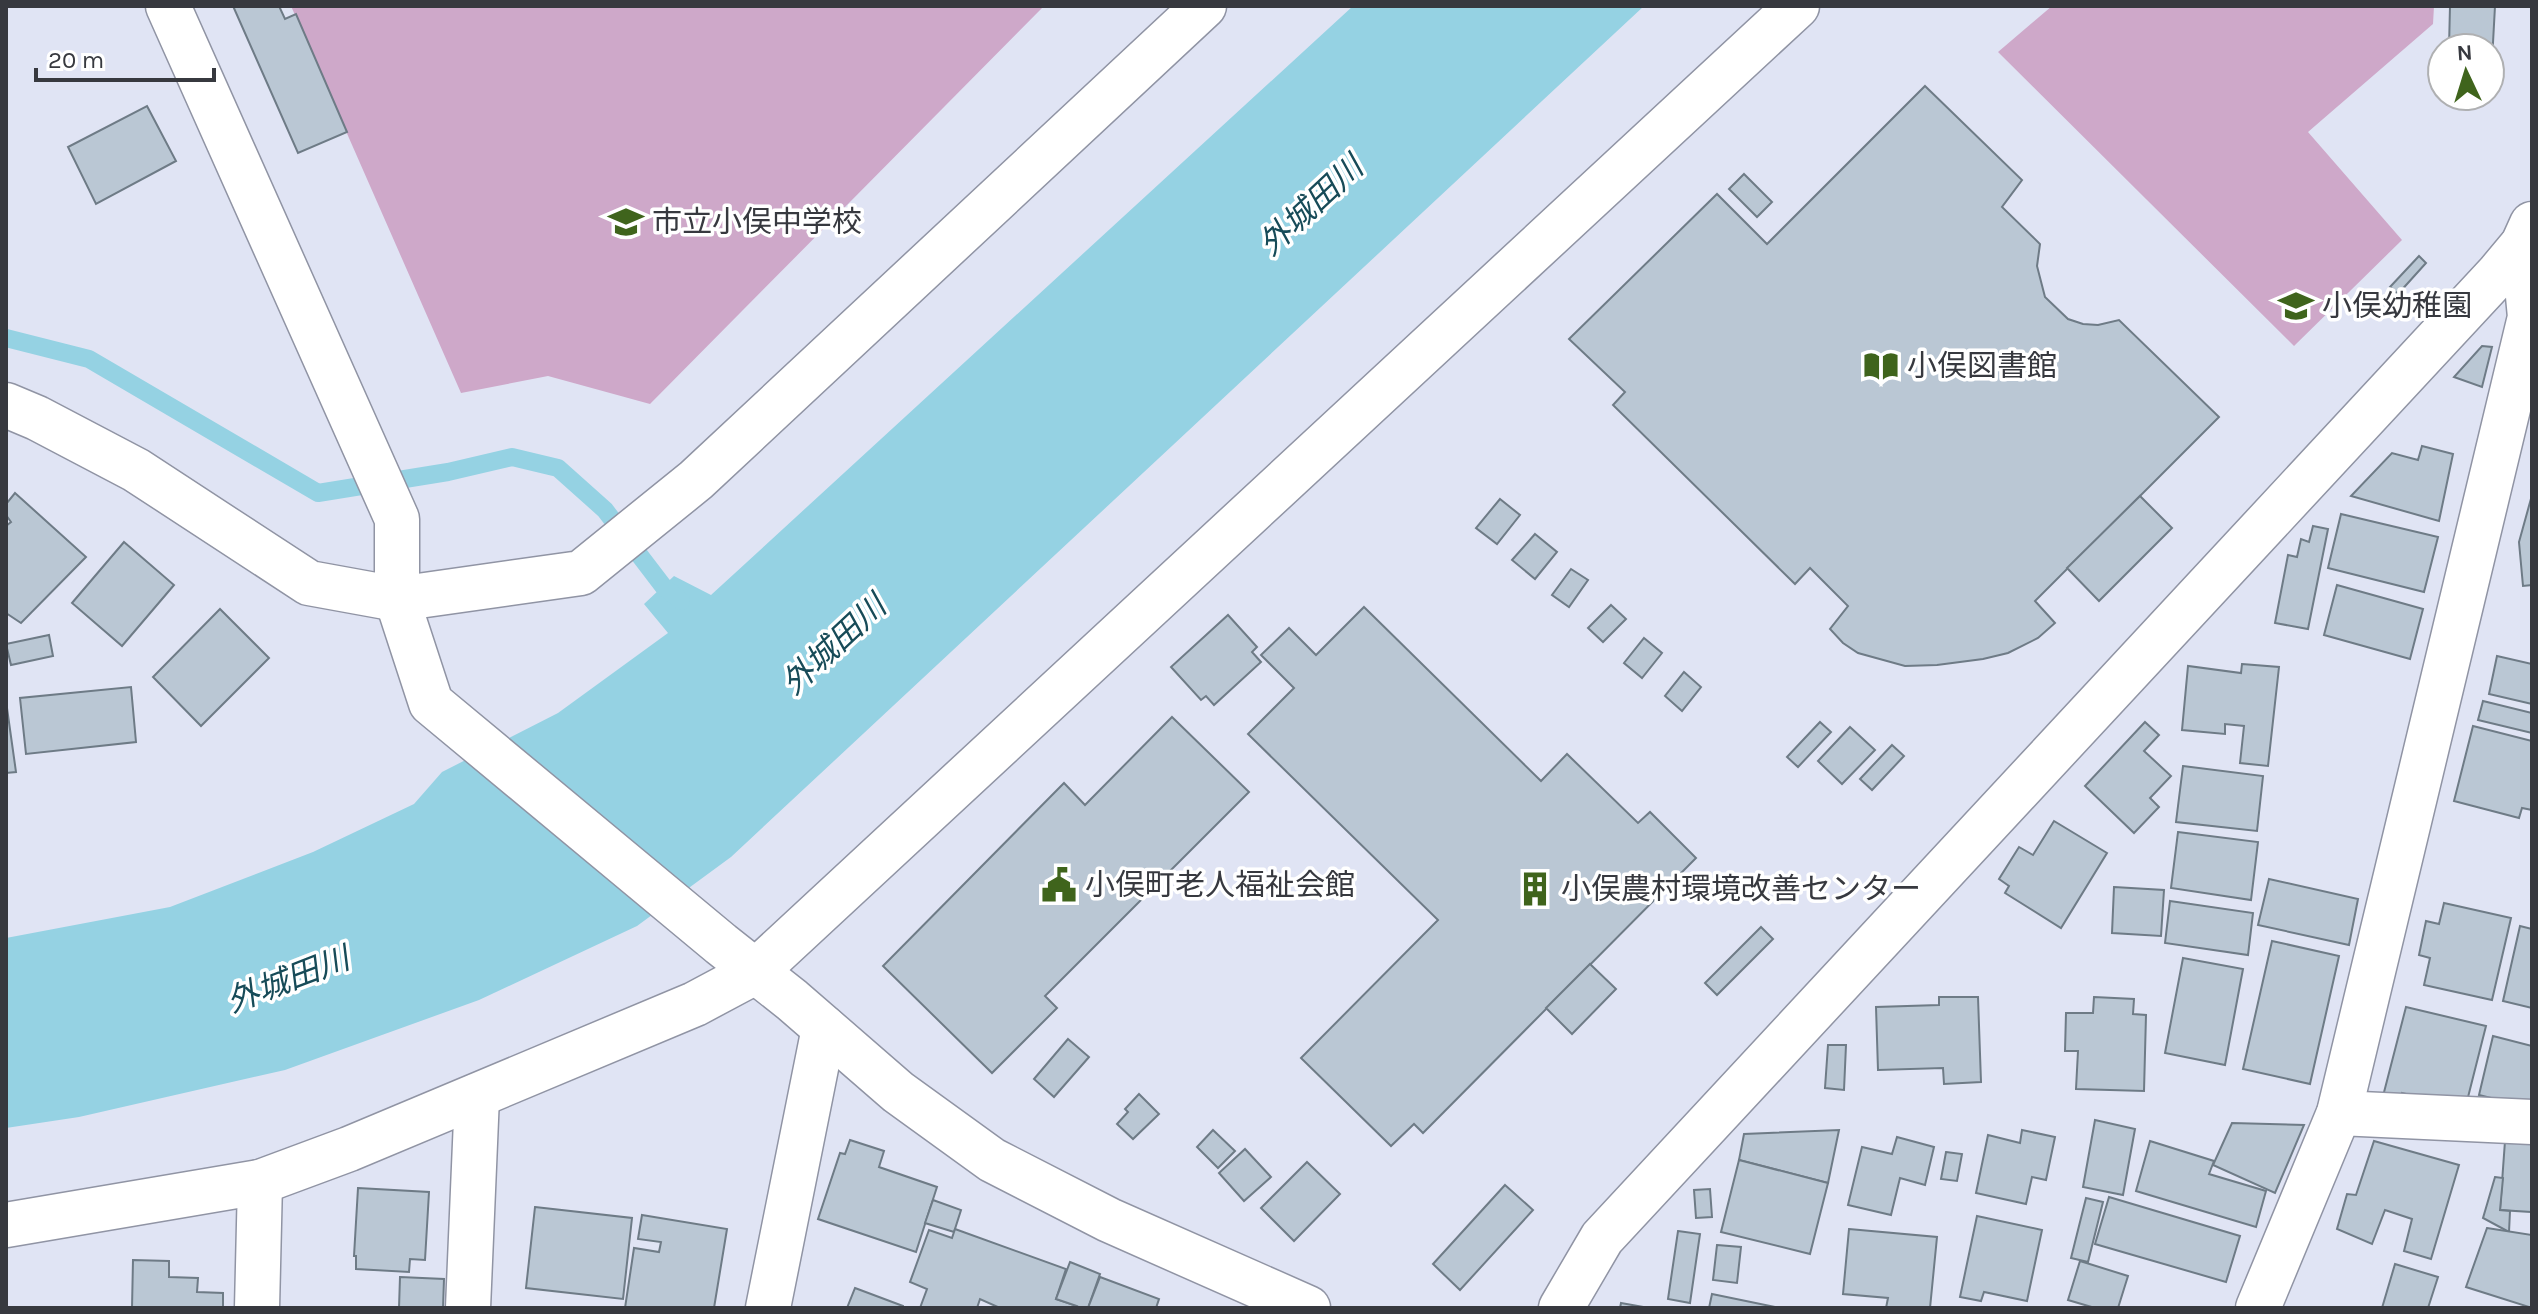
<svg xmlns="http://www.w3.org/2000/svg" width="2538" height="1314" font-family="Karla,'Noto Sans JP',sans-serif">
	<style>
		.green { fill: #cea8c9 }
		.water { fill: #95d2e3 }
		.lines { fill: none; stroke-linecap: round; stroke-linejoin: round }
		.stream { stroke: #95d2e3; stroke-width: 18 }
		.building { fill: #bac7d4; stroke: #6e7b86; stroke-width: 2 }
		.minor-casing { stroke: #9094a4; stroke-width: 47 }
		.minor { stroke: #fff; stroke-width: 44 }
		.labels { text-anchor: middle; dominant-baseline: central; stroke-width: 7; stroke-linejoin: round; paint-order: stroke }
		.poi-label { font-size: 30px; fill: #37393f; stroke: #fff; text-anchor: start }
		.water-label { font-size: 32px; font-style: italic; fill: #174b58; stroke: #fff }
	</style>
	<rect width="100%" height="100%" fill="#e0e4f4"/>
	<!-- green -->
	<g class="green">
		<path d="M291,6H1044L650,404L548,376L461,393Z"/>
		<path d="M2052,6H2434L2433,24L2308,132L2402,240L2294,346L1998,52Z"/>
	</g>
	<!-- water -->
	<path class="water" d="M1353,6H1644L731,857L637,926L479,1000L285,1070L79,1117L6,1128V938L170,907L313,852L414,804L442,772L558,713L668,633L644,604L674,576L711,595Z"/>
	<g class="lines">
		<!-- stream -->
		<path class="stream" d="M6,338L89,359L318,493L448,472L512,457L558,468L605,510L663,586L681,601"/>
	</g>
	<!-- building -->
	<g class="building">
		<path d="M233,6H279L285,19L296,14L347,132L298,153Z"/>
		<path d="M2450,6H2495L2492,61L2490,60V48H2449Z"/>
		<path d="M1925,86L2022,180L2002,207L2040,244L2037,266L2045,297L2068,319L2083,324L2098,325L2119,320L2219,417L2035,601L2055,623L2038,638L2008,653L1983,659L1937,665L1905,666L1858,653L1843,643L1830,629L1848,606L1810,568L1795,584L1613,405L1625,392L1569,339L1717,194L1767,244Z"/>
		<path d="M147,106L176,161L96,204L68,147Z"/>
		<path d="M1744,174L1772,202L1757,217L1729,189Z"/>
		<path d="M2419,256L2426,263L2398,294L2390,287Z"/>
		<path d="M2482,346L2492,347L2482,387L2454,377Z"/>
		<path d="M2422,446L2453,454L2439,521L2351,496L2392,453L2418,460Z"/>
		<path d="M15,493L86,557L21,623L6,613V526L11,522L6,515V504Z"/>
		<path d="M2532,495V585L2523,586L2519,542Z"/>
		<path d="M2140,496L2172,528L2099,601L2067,568Z"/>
		<path d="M1500,499L1520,515L1497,544L1476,528Z"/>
		<path d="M2341,514L2438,537L2424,592L2328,568Z"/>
		<path d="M2313,526L2328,529L2308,629L2275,623L2288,555L2297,557L2301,539L2309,542Z"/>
		<path d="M1535,534L1557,552L1535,579L1512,560Z"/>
		<path d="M124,542L174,585L122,646L72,603Z"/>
		<path d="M1571,569L1588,580L1569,607L1552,595Z"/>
		<path d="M2337,585L2423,609L2410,659L2324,635Z"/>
		<path d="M1611,605L1626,619L1603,642L1588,628Z"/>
		<path d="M1364,607L1541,781L1567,754L1638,823L1650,812L1696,858L1423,1133L1414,1124L1391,1146L1301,1058L1438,920L1248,734L1294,688L1261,655L1289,628L1316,655Z"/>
		<path d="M220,609L269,658L201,726L153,677Z"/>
		<path d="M1228,615L1257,647L1252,652L1261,662L1214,705L1206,696L1201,700L1171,667Z"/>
		<path d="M49,635L53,656L11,665L6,644Z"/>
		<path d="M1644,638L1662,653L1642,678L1624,663Z"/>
		<path d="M2497,656L2532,664V704L2489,694Z"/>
		<path d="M2242,664L2279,667L2268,766L2240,763L2244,726L2225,724V734L2182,730L2188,666L2241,673Z"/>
		<path d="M1684,672L1701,687L1682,711L1665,696Z"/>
		<path d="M131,687L136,742L26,754L20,698Z"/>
		<path d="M6,701L16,772L6,773Z"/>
		<path d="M2483,701L2532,713V733L2478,720Z"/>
		<path d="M1172,717L1249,792L1045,996L1057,1008L992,1073L883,966L1064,783L1085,805Z"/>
		<path d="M1820,722L1831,732L1798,767L1787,757Z"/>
		<path d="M2145,722L2159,735L2144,751L2171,776L2150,798L2159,807L2134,833L2085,786Z"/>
		<path d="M2473,726L2532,741V810L2522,808L2519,818L2454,801Z"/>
		<path d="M1850,727L1875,750L1842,784L1818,761Z"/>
		<path d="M1892,745L1904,756L1872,790L1860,779Z"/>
		<path d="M2183,766L2263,776L2257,831L2176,822Z"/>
		<path d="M2054,821L2107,853L2061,928L2005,893L2009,886L1999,879L2019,847L2033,855Z"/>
		<path d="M2178,832L2258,842L2251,900L2171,888Z"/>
		<path d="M2269,879L2358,899L2349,945L2258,925Z"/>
		<path d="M2114,887L2164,890L2161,936L2112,933Z"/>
		<path d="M2170,901L2253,913L2248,955L2165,943Z"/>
		<path d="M2444,903L2511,918L2492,1000L2424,985L2430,958L2419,955L2426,921L2439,924Z"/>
		<path d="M2520,926L2532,929V1008L2503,1001Z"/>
		<path d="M1761,927L1773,939L1717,995L1705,983Z"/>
		<path d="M2272,941L2339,956L2310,1084L2243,1069Z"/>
		<path d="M2183,958L2243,969L2225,1065L2165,1053Z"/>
		<path d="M1590,964L1616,989L1572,1034L1546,1008Z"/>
		<path d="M1939,997H1978L1981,1082L1944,1084L1943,1068L1878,1070L1876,1007L1939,1005Z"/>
		<path d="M2094,997L2134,999L2133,1014L2146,1015L2144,1091L2076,1089L2078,1051H2065L2066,1013H2093Z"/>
		<path d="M2406,1007L2486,1026L2465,1109L2402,1093L2399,1104L2382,1100Z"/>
		<path d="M2493,1036L2532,1046V1101L2515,1104L2479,1095Z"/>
		<path d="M1068,1039L1089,1057L1054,1097L1034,1079Z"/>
		<path d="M1828,1045H1846L1844,1090L1825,1088Z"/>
		<path d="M1139,1094L1159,1114L1133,1139L1117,1124L1128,1112L1125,1109Z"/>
		<path d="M2095,1120L2135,1129L2123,1195L2083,1187Z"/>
		<path d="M2232,1123L2304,1125L2275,1193L2213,1165Z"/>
		<path d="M1213,1130L1235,1151L1218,1168L1197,1147Z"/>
		<path d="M1839,1130L1828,1183L1739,1160L1744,1134Z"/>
		<path d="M2022,1130L2055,1137L2046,1180L2032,1177L2026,1204L1976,1193L1988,1135L2020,1143Z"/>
		<path d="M1897,1137L1934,1147L1925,1185L1900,1178L1891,1215L1848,1205L1862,1147L1892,1154Z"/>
		<path d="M850,1140L884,1151L879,1167L937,1187L916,1252L818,1219L840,1153L845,1154Z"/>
		<path d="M2150,1141L2214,1161L2209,1174L2266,1191L2256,1227L2136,1191Z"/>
		<path d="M2374,1141L2459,1165L2431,1259L2404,1251L2412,1219L2385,1210L2372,1244L2337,1229L2347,1194L2356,1195Z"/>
		<path d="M2505,1141L2532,1143V1223L2531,1212L2500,1210Z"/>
		<path d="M1245,1149L1271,1177L1244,1201L1219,1173Z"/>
		<path d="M1946,1152L1962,1154L1957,1181L1941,1179Z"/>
		<path d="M1739,1160L1828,1183L1810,1254L1721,1232Z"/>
		<path d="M1307,1162L1340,1194L1294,1241L1261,1208Z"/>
		<path d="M2495,1177L2503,1178L2500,1210L2510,1211L2509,1232L2483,1218Z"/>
		<path d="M1505,1185L1533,1210L1460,1290L1433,1264Z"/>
		<path d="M358,1188L429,1192L425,1260L410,1259L409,1272L356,1269V1256H354Z"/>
		<path d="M1710,1189L1712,1217L1696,1218L1694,1190Z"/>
		<path d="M2109,1197L2240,1236L2226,1282L2095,1244Z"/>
		<path d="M2086,1198L2103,1202L2088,1262L2071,1258Z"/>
		<path d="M933,1200L961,1210L954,1232L925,1223Z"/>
		<path d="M535,1207L632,1218L623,1299L526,1288Z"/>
		<path d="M642,1215L727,1229L714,1308H625L634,1248L659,1252L661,1242L638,1239Z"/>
		<path d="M1977,1216L2042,1230L2027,1301L1984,1292L1981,1301L1960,1297Z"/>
		<path d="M2487,1228L2532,1235V1308L2466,1287Z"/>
		<path d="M955,1229L1066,1269L1056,1299L1077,1306L1076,1308H1000L980,1299L977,1308H920L927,1289L910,1282L929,1230L952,1238Z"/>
		<path d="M1849,1229L1937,1237L1930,1308H1886L1888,1298L1843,1294Z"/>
		<path d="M1678,1231L1700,1234L1690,1303L1668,1299Z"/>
		<path d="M1717,1245L1741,1247L1737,1283L1713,1280Z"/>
		<path d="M133,1260L169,1261V1277L198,1278L197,1292L223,1293V1308H132Z"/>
		<path d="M2080,1261L2128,1276L2118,1308H2095L2068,1300Z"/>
		<path d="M1070,1262L1100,1274L1088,1308H1076L1077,1306L1056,1299Z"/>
		<path d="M2395,1264L2438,1277L2428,1308H2382Z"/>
		<path d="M400,1277L444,1279L443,1308H399Z"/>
		<path d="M1100,1277L1159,1299L1156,1308H1088Z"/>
		<path d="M855,1288L903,1306V1308H847Z"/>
		<path d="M1712,1294L1780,1308H1709Z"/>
		<path d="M1621,1303L1649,1308H1620Z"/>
	</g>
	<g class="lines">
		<!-- minor casing -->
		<g class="minor-casing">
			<g id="minor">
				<path d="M168,6L397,519V599L431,703L721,944L792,1000L898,1092L992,1160L1109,1220L1308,1308"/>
				<path d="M6,405L37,418L136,470L309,583L397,599L581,573L696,480L1204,6"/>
				<path d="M2339,1113L2532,1122"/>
				<path d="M6,1225L260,1182L349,1149L695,1004L755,972L1797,6"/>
				<path d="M257,1308L260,1182"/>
				<path d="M468,1308L477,1096"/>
				<path d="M768,1308L824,1028"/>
				<path d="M1561,1308L1602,1238L2498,274L2523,244L2532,224"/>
				<path d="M2258,1308L2339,1113L2530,317L2523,244"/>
			</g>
		</g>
		<!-- minor -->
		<use href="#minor" class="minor"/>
	</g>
	<!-- icons -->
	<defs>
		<g id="school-bare" transform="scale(2.76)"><path d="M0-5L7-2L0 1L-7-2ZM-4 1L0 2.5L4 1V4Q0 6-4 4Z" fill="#3f641c" stroke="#fff" stroke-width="2.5" paint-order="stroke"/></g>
		<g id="library-bare" transform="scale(2.76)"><path d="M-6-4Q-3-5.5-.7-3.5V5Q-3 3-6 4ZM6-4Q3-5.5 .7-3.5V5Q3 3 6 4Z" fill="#3f641c" stroke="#fff" stroke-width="2.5" paint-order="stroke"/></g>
		<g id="civic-bare" transform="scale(2.76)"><path d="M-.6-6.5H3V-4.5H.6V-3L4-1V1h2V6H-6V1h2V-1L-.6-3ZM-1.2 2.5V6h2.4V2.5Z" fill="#3f641c" stroke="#fff" stroke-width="2.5" paint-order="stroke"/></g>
		<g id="building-bare" transform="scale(2.76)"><path d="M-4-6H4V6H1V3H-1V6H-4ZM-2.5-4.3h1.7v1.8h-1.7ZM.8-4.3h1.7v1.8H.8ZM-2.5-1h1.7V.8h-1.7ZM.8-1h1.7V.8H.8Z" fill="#3f641c" stroke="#fff" stroke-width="2.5" paint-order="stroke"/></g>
	</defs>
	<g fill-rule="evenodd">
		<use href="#school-bare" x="626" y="222"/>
		<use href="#school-bare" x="2296" y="306"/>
		<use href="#library-bare" x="1881" y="366"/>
		<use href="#civic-bare" x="1059" y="885"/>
		<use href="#building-bare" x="1535" y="889"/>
	</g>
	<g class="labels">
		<!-- poi labels -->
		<g class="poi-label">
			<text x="652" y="222">市立小俣中学校</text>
			<text x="2322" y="306">小俣幼稚園</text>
			<text x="1907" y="366">小俣図書館</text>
			<text x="1085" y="885">小俣町老人福祉会館</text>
			<text x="1561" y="889">小俣農村環境改善センター</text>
		</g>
		<!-- water labels -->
		<g class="water-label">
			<text transform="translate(1311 206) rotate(-43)">外城田川</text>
			<text transform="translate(834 645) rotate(-43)">外城田川</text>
			<text transform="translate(288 980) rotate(-21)">外城田川</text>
		</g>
	</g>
	<!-- border -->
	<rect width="2538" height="1314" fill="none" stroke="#37393f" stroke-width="16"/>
	<!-- north arrow -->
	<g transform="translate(2466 72) rotate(356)"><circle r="38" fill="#ffffff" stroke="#afb0b2" stroke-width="2"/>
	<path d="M0-6L14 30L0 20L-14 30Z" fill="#3f641c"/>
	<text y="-12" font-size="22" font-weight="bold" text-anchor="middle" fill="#37393f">N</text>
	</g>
	<!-- scale -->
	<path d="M36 68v12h178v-12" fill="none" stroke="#37393f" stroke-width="4"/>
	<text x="48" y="68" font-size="24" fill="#37393f" stroke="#ffffff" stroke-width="6" paint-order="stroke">20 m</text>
</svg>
